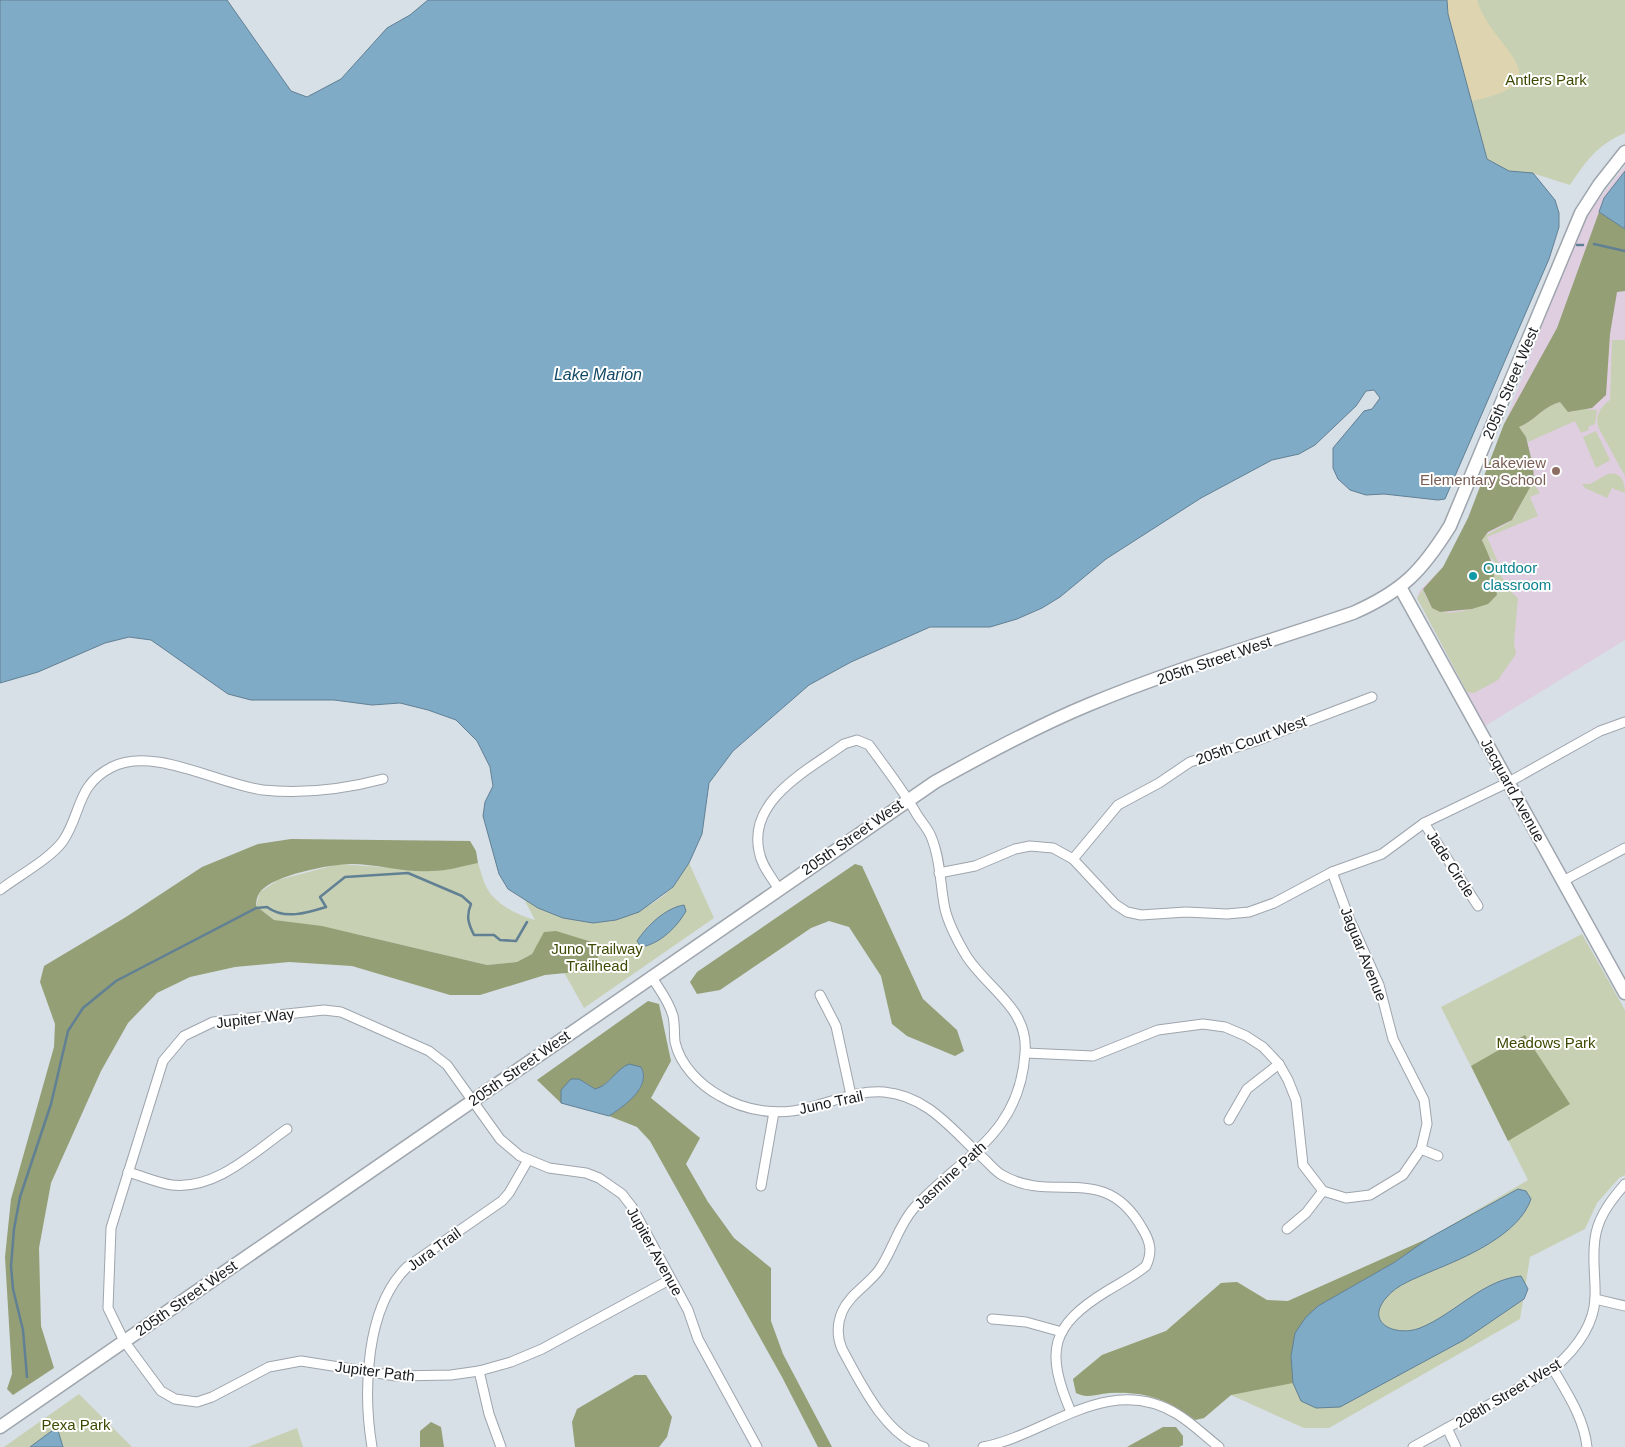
<svg xmlns="http://www.w3.org/2000/svg" width="1625" height="1447" font-family="Helvetica,sans-serif">
	<style>
		.education { fill: #decee0 }
		.green { fill: #c8d0b3 }
		.forest { fill: #949f75 }
		.sand { fill: #ded5b0 }
		.water { fill: #80abc6; stroke: #618094 }
		.lines { fill: none; stroke-linecap: round; stroke-linejoin: round }
		.stream { stroke: #618094; stroke-width: 2.5 }
		.street-casing { stroke: #9ea5ad; stroke-width: 11 }
		.secondary-casing { stroke: #9ea5ad; stroke-width: 15 }
		.street { stroke: #fff; stroke-width: 9 }
		.secondary { stroke: #fff; stroke-width: 12 }
		.education-dot { fill: #8d6e63; stroke: #fff; stroke-width: 2 }
		.culture-dot { fill: #0f9aa8; stroke: #fff; stroke-width: 2 }
		.labels { text-anchor: middle; dominant-baseline: central; stroke-width: 4; stroke-linejoin: round; paint-order: stroke }
		.park-label { font-size: 15px; fill: #3d4900; stroke: #fff }
		.street-label { font-size: 15px; fill: #181b1e; stroke: #fff }
		.education-label { font-size: 15px; fill: #785e54; stroke: #fff; text-anchor: end }
		.culture-label { font-size: 15px; fill: #0d838f; stroke: #fff; text-anchor: start }
		.water-label { font-size: 16px; font-style: italic; fill: #124964; stroke: #fff }
	</style>
	<rect width="100%" height="100%" fill="#d7dfe7"/>
	<!-- education -->
	<path class="education" d="M1625,166V640L1485,726L1417,598L1419,591L1443,567L1468,518L1583,219Z"/>
	<!-- green -->
	<g class="green">
		<path d="M1447,0H1625V133C1597,145 1587,160 1570,185L1532,173L1509,172L1487,159L1448,14Z"/>
		<path d="M1612,340H1625V476L1599,429C1594,417 1600,407 1610,400Z"/>
		<path d="M1560,402L1569,412L1583,409L1597,410L1595,424L1588,427L1589,430L1581,433L1575,421L1528,442L1519,427C1536,420 1542,407 1560,402Z"/>
		<path d="M1596,431L1610,460L1596,468L1583,437Z"/>
		<path d="M1608,474C1621,471 1625,482 1625,493L1612,488L1607,498L1585,488L1582,484H1590Z"/>
		<path d="M1530,484H1534L1540,493L1530,497L1538,516L1487,537L1500,567C1491,559 1481,549 1483,537L1508,523L1514,518Z"/>
		<path d="M1492,563C1503,574 1505,589 1518,598L1514,643L1516,654L1498,680L1474,693L1467,692L1417,598L1423,589C1426,597 1430,608 1438,611C1450,617 1490,606 1497,595Z"/>
		<path d="M478,863C481,871 483,882 488,890C497,905 519,916 535,920L524,899C572,930 629,929 672,888C678,881 683,871 689,863L714,918L584,1008L543,935L532,954L517,962L487,965L356,934L274,920L256,906L260,892L278,880L339,864L434,871Z"/>
		<path d="M1582,934L1625,1010V1175L1619,1178L1597,1203L1585,1229L1530,1257L1520,1319L1329,1428H1304L1231,1395L1204,1418L1195,1420C1166,1399 1146,1391 1109,1393C1096,1394 1088,1399 1076,1393L1073,1379L1102,1355L1166,1331L1221,1283L1237,1282L1267,1300L1288,1301L1429,1238L1528,1180L1441,1007Z"/>
		<path d="M79,1394L132,1447H4Z"/>
		<path d="M297,1428L303,1447H248Z"/>
	</g>
	<!-- forest -->
	<g class="forest">
		<path d="M1599,212L1625,229V291L1617,292L1610,334L1606,395L1592,408L1568,412L1560,402C1542,407 1536,420 1519,427L1526,437L1533,466L1534,480L1512,520L1488,532L1482,540L1492,563L1497,595L1488,604L1472,609L1440,612L1432,608L1423,589L1443,567L1468,518L1504,424L1557,328Z"/>
		<path d="M291,839L470,841L476,851L478,863C463,866 447,871 432,871C405,873 378,864 351,864C331,864 273,875 260,892C257,896 256,901 256,906L274,920L322,926L487,965L517,962L532,954L544,932L556,931L592,942L598,954L597,970L545,975L480,995H450L352,966L289,962L235,967L190,977L157,993L128,1023L101,1071L51,1183L39,1248L41,1326L54,1368L13,1395L7,1389L12,1374L5,1257L11,1199L54,1047L55,1024L40,982L44,966L126,917L202,867L258,844Z"/>
		<path d="M855,864L862,866L923,999L957,1030L964,1051L955,1056L907,1036L892,1024L881,976L849,927L829,921L811,928L720,990L697,994L690,982L697,972Z"/>
		<path d="M648,1001L659,1004L671,1061L651,1098L700,1138L686,1164L708,1202L734,1238L771,1268V1321L783,1354L832,1447H818L782,1377L650,1141L637,1127L609,1116C624,1106 652,1087 641,1067L620,1071L600,1088L595,1089L579,1079L561,1090V1103L537,1080Z"/>
		<path d="M1525,1035L1570,1104L1508,1141L1471,1066Z"/>
		<path d="M1429,1238L1395,1262L1318,1306L1291,1356L1293,1383L1231,1395L1204,1418L1195,1420C1166,1399 1146,1391 1109,1393C1096,1394 1088,1399 1076,1393L1073,1379L1102,1355L1166,1331L1221,1283L1237,1282L1267,1300L1288,1301Z"/>
		<path d="M635,1375H646L672,1417L667,1437L659,1447H575L572,1422L577,1409Z"/>
		<path d="M431,1422L441,1427L444,1447H420V1431Z"/>
		<path d="M1163,1427H1176L1183,1436V1445L1179,1447H1127Z"/>
	</g>
	<!-- sand -->
	<path class="sand" d="M1447,0H1477C1491,49 1568,82 1471,101L1448,14Z"/>
	<!-- water -->
	<g class="water">
		<path d="M0,0H227L291,91L307,97L341,79L387,28L410,15L428,0H1447L1448,14L1487,159L1509,171L1533,173L1555,200L1559,213V227L1549,259L1445,499L1438,500L1384,494L1366,495L1350,490L1338,479L1333,468V448L1364,411L1372,409L1380,398L1374,390L1366,391L1356,406L1315,445L1299,454L1272,460L1201,498L1106,559L1060,597L1042,608L1017,619L990,627H930L851,662L809,685L733,751L709,783L702,834L689,863L673,887L639,912L616,920L593,923L563,918L538,908L508,889L499,874L483,816L485,802L493,786L490,767L477,741L456,720L428,710L400,703L372,705L334,700H251L228,694L151,640L129,637L105,643L38,672L0,683Z"/>
		<path d="M1625,171V229L1599,212L1604,198Z"/>
		<path d="M684,905L686,911C677,927 660,944 641,947L637,941C647,926 665,908 684,905Z"/>
		<path d="M629,1064L641,1067C652,1087 624,1106 609,1116L561,1103V1090L571,1079H579L595,1089C609,1086 616,1069 629,1064Z"/>
		<path d="M1518,1189L1526,1191L1531,1199C1519,1235 1464,1258 1432,1271C1417,1278 1397,1284 1386,1298C1364,1324 1397,1337 1420,1328C1455,1314 1482,1280 1521,1276L1528,1289L1524,1299L1464,1340L1340,1407L1316,1408L1301,1401L1293,1383L1291,1356L1295,1333L1306,1317L1318,1306L1395,1262L1429,1238Z"/>
		<path d="M57,1427L63,1447H30Z"/>
	</g>
	<g class="lines">
		<!-- stream -->
		<g class="stream">
			<path d="M1594,244L1625,251"/>
			<path d="M1577,245H1583"/>
			<path d="M27,1377L23,1330L13,1289L11,1266L14,1229L20,1197L51,1104L68,1031L83,1008L116,981L256,908L267,907C284,920 307,913 326,907L320,897L345,877L408,873L462,896L471,904C466,916 468,923 474,935H494L500,940L516,941L527,922"/>
		</g>
		<!-- street casing -->
		<g class="street-casing">
			<g id="street">
				<path d="M1424,823L1478,906"/>
				<path d="M1073,859L1118,805L1159,783L1190,762L1256,741L1372,697"/>
				<path d="M939,873L975,866L1015,849L1030,846L1053,848L1073,859L1115,904L1127,912L1141,915L1186,912L1227,914L1249,912L1274,903L1332,872L1382,854L1424,823L1509,782L1600,731L1625,722"/>
				<path d="M1563,881L1625,848"/>
				<path d="M778,888C771,876 761,865 759,851C748,799 810,769 844,744L857,740L869,745C885,767 903,790 916,813C921,822 929,829 932,839C941,861 940,886 945,909C949,926 958,942 967,957C989,990 1029,1009 1025,1053C1020,1135 962,1156 914,1208C898,1226 893,1250 879,1270C868,1285 849,1295 842,1312C837,1324 837,1337 842,1349C860,1382 886,1437 924,1447"/>
				<path d="M0,890C18,876 50,859 63,841C82,813 76,785 112,767C153,746 218,784 263,790C302,794 345,789 383,779"/>
				<path d="M651,976C659,989 669,1001 673,1016C675,1024 674,1033 675,1042C680,1065 700,1085 720,1096C745,1111 779,1116 807,1108C833,1102 857,1090 884,1092C928,1096 952,1130 982,1157C989,1163 995,1171 1002,1175C1054,1205 1104,1161 1142,1228C1150,1241 1153,1251 1146,1266C1134,1276 1120,1283 1107,1291C1050,1326 1045,1351 1071,1412"/>
				<path d="M820,995L836,1026L851,1095"/>
				<path d="M1026,1053L1093,1056L1158,1030L1203,1024L1225,1027L1246,1036L1263,1047L1279,1064L1288,1080L1296,1100L1303,1165L1323,1191L1346,1198L1370,1195L1403,1175L1421,1149L1427,1124L1424,1100L1393,1039L1379,985L1349,918L1332,872"/>
				<path d="M1229,1120L1247,1089L1279,1064"/>
				<path d="M1421,1149L1438,1156"/>
				<path d="M128,1172C142,1176 158,1183 172,1185C216,1190 254,1152 287,1129"/>
				<path d="M761,1186L774,1112"/>
				<path d="M1287,1229L1306,1213L1323,1191"/>
				<path d="M671,1279L542,1349L511,1362L479,1371L451,1375L396,1376L301,1361L269,1367L212,1397L197,1402L175,1399L161,1391L124,1341L108,1308L111,1228L163,1061L184,1036L213,1022L324,1010L341,1012L429,1051L447,1065L500,1139L520,1156L549,1168L586,1173L599,1178L622,1194L632,1207L688,1310L698,1339L757,1447"/>
				<path d="M1595,1299L1625,1306"/>
				<path d="M992,1319L1026,1322L1062,1332"/>
				<path d="M1553,1369C1567,1393 1584,1418 1587,1447"/>
				<path d="M479,1371L489,1414L501,1447"/>
				<path d="M1447,1428L1456,1447"/>
				<path d="M372,1447C363,1392 365,1308 407,1267L502,1201L509,1193L528,1160"/>
				<path d="M983,1447C1047,1435 1108,1372 1177,1414C1192,1423 1205,1436 1219,1447"/>
				<path d="M1413,1447L1553,1369C1575,1350 1594,1327 1595,1298C1596,1276 1591,1255 1596,1233C1600,1214 1613,1198 1625,1184"/>
			</g>
		</g>
		<!-- secondary casing -->
		<g class="secondary-casing">
			<g id="secondary">
				<path d="M1400,587L1625,993"/>
				<path d="M0,1427L935,782C985,754 1035,727 1088,705C1174,669 1265,643 1353,613C1403,591 1422,571 1450,526L1581,213L1599,185L1625,152"/>
			</g>
		</g>
		<!-- street -->
		<use href="#street" class="street"/>
		<!-- secondary -->
		<use href="#secondary" class="secondary"/>
	</g>
	<!-- markers -->
	<circle class="education-dot" cx="1556" cy="471" r="5"/>
	<circle class="culture-dot" cx="1473" cy="576" r="5"/>
	<g class="labels">
		<!-- park labels -->
		<g class="park-label">
			<text x="1546" y="79">Antlers Park</text>
			<text x="597" y="948">Juno Trailway<tspan x="597" dy="17">Trailhead</tspan></text>
			<text x="1546" y="1042">Meadows Park</text>
			<text x="76" y="1424">Pexa Park</text>
		</g>
		<!-- street labels -->
		<g class="street-label">
			<text transform="translate(1510 383) rotate(-67)">205th Street West</text>
			<text transform="translate(1214 660) rotate(-19)">205th Street West</text>
			<text transform="translate(1251 740) rotate(-20)">205th Court West</text>
			<text transform="translate(1513 790) rotate(61)">Jacquard Avenue</text>
			<text transform="translate(852 837) rotate(-35)">205th Street West</text>
			<text transform="translate(1451 864) rotate(57)">Jade Circle</text>
			<text transform="translate(1364 954) rotate(68)">Jaguar Avenue</text>
			<text transform="translate(255 1018) rotate(-7)">Jupiter Way</text>
			<text transform="translate(519 1068) rotate(-35)">205th Street West</text>
			<text transform="translate(831 1102) rotate(-12)">Juno Trail</text>
			<text transform="translate(950 1175) rotate(-43)">Jasmine Path</text>
			<text transform="translate(434 1249) rotate(-36)">Jura Trail</text>
			<text transform="translate(655 1251) rotate(61)">Jupiter Avenue</text>
			<text transform="translate(186 1298) rotate(-35)">205th Street West</text>
			<text transform="translate(375 1371) rotate(7)">Jupiter Path</text>
			<text transform="translate(1508 1393) rotate(-31)">208th Street West</text>
		</g>
		<!-- education labels -->
		<g class="education-label">
			<text x="1546" y="462">Lakeview<tspan x="1546" dy="17">Elementary School</tspan></text>
		</g>
		<!-- culture labels -->
		<g class="culture-label">
			<text x="1483" y="567">Outdoor<tspan x="1483" dy="17">classroom</tspan></text>
		</g>
		<!-- water labels -->
		<g class="water-label">
			<text x="598" y="374">Lake Marion</text>
		</g>
	</g>
</svg>
